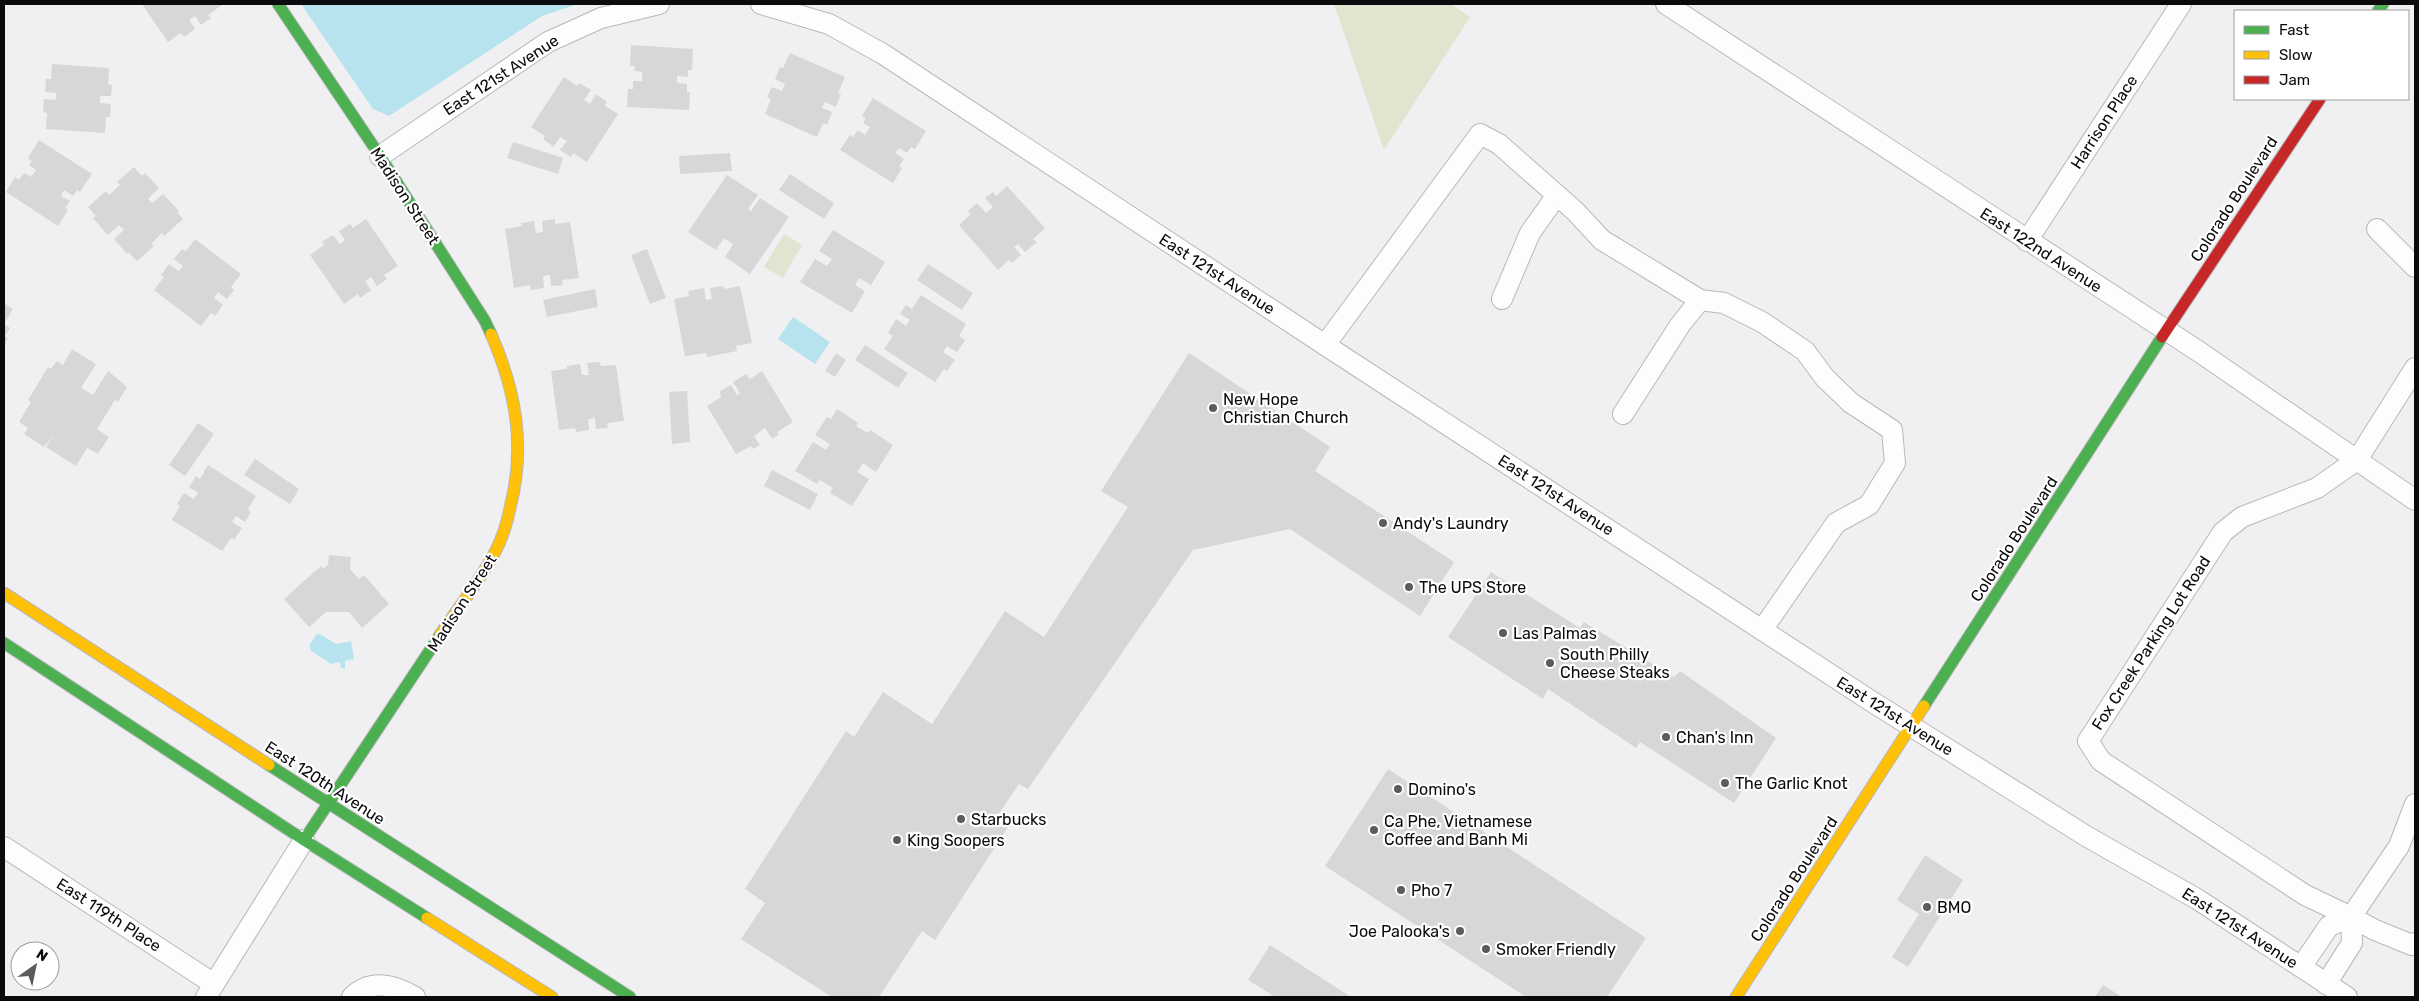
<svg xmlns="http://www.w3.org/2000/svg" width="2419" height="1001" font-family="Rubik,sans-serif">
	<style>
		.green { fill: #e2e4cf }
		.water { fill: #b7e3ef }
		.building { fill: #d7d6d8 }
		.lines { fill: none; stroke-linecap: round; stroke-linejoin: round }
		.street-casing { stroke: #b8b8ba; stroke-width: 22 }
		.fast-casing { stroke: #b8b8ba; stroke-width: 13 }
		.slow-casing { stroke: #b8b8ba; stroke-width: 13 }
		.jam-casing { stroke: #b8b8ba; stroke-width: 13 }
		.street { stroke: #fdfdfd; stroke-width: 20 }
		.fast { stroke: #4caf50; stroke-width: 11 }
		.slow { stroke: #ffc107; stroke-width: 11 }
		.jam { stroke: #c62828; stroke-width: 11 }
		.poi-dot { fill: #5b5b5e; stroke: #fff; stroke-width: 2 }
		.labels { text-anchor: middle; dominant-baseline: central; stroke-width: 4.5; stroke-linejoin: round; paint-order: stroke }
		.street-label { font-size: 16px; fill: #0b0b0d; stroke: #fff }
		.poi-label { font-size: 16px; fill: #0b0b0d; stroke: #fff; text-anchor: start }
	</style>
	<rect width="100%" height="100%" fill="#f0f0f3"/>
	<!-- green -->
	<g class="green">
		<path d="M1334,4H1451L1470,17L1384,150Z"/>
		<path d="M784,234L802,245L783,278L764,267Z"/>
	</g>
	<!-- water -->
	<g class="water">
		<path d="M301,4H578L542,16L389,116L373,109Z"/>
		<path d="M793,317L830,342L815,364L778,339Z"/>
		<path d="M320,634L336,644L351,641L354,659L345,661V669L341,668L340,662L331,664L310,650L311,648L309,646L316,635Z"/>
	</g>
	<!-- building -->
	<g class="building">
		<path d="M142,4H221L222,5L208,15L211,18L201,25L195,16L189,20L195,29L184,37L181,33L168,42Z"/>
		<path d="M631,45L693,49L692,70H688V77L677,76V83L687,84V92H690L689,110L627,107L628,89H633V81H642V72L634,71L635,66H630Z"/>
		<path d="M790,53L845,77L838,93L841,94L836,107L825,102L822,108L832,112L827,125L823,123L817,137L765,114L771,99L767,97L772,87L782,91L785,84L775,79L780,67L783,68Z"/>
		<path d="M52,64L109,68L108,84L112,85L111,96H100V103L111,104L110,117H106L105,133L46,129L47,113L43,112L44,99L56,100V93L45,92L46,79H51Z"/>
		<path d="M564,77L577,86L579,83L591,90L584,100L590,104L596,94L607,102L605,106L618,114L587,162L573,153L571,157L560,150L567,141L560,137L554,147L543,139L545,136L531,127Z"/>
		<path d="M873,98L926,131L915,149L911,147L907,153L899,148L895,153L904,159L899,166L902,168L893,183L840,150L850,135L853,137L858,130L865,135L870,127L863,123L866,118L862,116Z"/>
		<path d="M39,140L92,174L80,192L77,190L73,196L64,190L61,196L70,201L65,208L68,210L58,226L6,192L15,177L19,180L24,173L31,177L36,170L29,165L32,161L28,158Z"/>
		<path d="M513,142L563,158L558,174L507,158Z"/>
		<path d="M730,153L732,171L680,174L679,156Z"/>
		<path d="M134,167L142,176L145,173L159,188L148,199L152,203L163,194L179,211L177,212L183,219L164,236L162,233L151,244L154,246L137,261L128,252L127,254L114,239L124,230L119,225L108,235L93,218L96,216L88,207L106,191L109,195L120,185L117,182Z"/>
		<path d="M790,174L834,203L824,219L779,190Z"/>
		<path d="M727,175L758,195L748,209L751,211L760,198L789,217L750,274L725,257L733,244L724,238L716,250L688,232Z"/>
		<path d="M1007,186L1045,228L1033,239L1037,242L1025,252L1018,244L1014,247L1021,255L1012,263L1009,260L998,270L959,225L970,215L968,211L977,203L986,213L993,207L985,198L993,192L996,196Z"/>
		<path d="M366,219L398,266L384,275L387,279L377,286L371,277L365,281L371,290L360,298L358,294L344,304L310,255L324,245L322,242L333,235L340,244L345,240L339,231L350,224L353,228Z"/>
		<path d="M555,219V224L570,222L579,278L562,280L563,285L551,286L550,275L543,276L544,288L530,290V285L514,288L505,229L522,226L521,223L534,221L536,233L543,232L542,221Z"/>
		<path d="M833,230L885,262L871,285L859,278L855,285L865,291L852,313L800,282L815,259L827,266L832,259L819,251Z"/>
		<path d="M195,239L241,274L231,287L234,290L227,299L218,292L214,298L223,305L215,316L211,313L201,326L154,290L164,277L161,275L169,264L179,271L183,266L174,259L182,249L186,251Z"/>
		<path d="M647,249L666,298L650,304L631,255Z"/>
		<path d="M928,264L973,293L962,310L917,280Z"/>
		<path d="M723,286L724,289L740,286L752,343L736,346L737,351L707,357L706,353L685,356L674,299L689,296L688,291L704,288L706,300L712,299L710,288Z"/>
		<path d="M595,289L598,307L547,317L543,300Z"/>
		<path d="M921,295L966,324L959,336L965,340L957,352L947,346L943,352L955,360L947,371L944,369L935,382L884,349L893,336L888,333L896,319L906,326L910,320L900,314L906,305L912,309Z"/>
		<path d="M4,303L13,309L4,324Z"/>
		<path d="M4,324L10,328L5,336L8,338L4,345Z"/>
		<path d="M865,345L908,373L898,388L855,360Z"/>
		<path d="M72,349L96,364L81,388L93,395L108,371L127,387L118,402L115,400L97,429L109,437L98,454L87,448L76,466L46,447L54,434L44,447L24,434L28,428L19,422L31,402L28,400L48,367L51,369L57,361L63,365Z"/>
		<path d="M836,353L846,360L835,377L825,371Z"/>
		<path d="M1189,353L1330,447L1315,471L1454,562L1420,616L1290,529L1193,550L1028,789L1019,784L998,815L1010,824L935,940L922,931L879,997H832L741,939L765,903L745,889L846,731L854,737L883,692L932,724L1005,611L1044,637L1128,507L1101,491Z"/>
		<path d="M600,362L601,366L616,365L624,421L607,423L608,428L596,429L595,418L588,419L589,430L576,432L575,428L559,430L551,371L567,369V366L580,364L582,375H589L587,363Z"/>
		<path d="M762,371L793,422L777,432L779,434L772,439L765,428L754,436L760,445L753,449L751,446L736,454L707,406L721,397L720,391L731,385L737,395L740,393L733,382L746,374L750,379Z"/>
		<path d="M687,391L690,442L672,444L669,392Z"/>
		<path d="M837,409L858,423L856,426L868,433L870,430L893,445L876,472L863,463L857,472L869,479L852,506L830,493L833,488L820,480L817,484L795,471L813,442L826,450L830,444L815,435L827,417L831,419Z"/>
		<path d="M198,423L214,434L185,476L169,465Z"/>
		<path d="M255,459L299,489L290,504L244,475Z"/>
		<path d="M208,465L256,496L248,509L251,512L245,522L236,516L232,522L242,528L234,540L231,538L222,551L172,520L180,506L177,504L184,493L194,499L198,493L189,487L196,476L200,479Z"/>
		<path d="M772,470L818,494L810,510L764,486Z"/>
		<path d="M329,555L351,557L350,569L359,579L364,575L389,604L362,628L349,612H326L309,627L284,599L321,566L323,569L328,565Z"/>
		<path d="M1491,572L1580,628L1584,622L1674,677L1680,671L1776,738L1734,803L1640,742L1636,748L1548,689L1543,699L1448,637Z"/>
		<path d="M1388,769L1646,938L1607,997H1526L1325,866Z"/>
		<path d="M1925,855L1963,880L1908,967L1892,957L1919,914L1897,900Z"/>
		<path d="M1270,945L1351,997H1275L1248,980Z"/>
		<path d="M2103,985L2122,997H2095Z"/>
	</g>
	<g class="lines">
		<!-- street casing -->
		<g class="street-casing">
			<g id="street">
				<path d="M761,4L829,24L883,54L1325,345L1871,701L2086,836L2197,899L2347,997"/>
				<path d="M1666,4L2198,351L2415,500"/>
				<path d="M380,156L548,42L601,18L659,4"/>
				<path d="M2377,229L2415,267"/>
				<path d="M2027,241L2181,4"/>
				<path d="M1502,299L1530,233L1557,195"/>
				<path d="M1700,300L1724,303L1762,322L1805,351L1825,378L1851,403L1892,430L1895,463L1869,505L1836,523L1762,630"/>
				<path d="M1325,345L1480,134L1499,144L1575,211L1602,240L1700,300L1680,325L1623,414"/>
				<path d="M2415,368L2357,460L2317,488L2242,517L2223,532L2088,741L2101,761L2305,895L2351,917L2399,846L2415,804"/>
				<path d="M4,847L214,984"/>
				<path d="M2351,917L2375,930L2412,945L2415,943"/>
				<path d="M2301,967L2329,926L2351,917"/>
				<path d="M2326,984L2352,943L2351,917"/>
				<path d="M206,997L304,840"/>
				<path d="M352,997C371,978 395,985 415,997"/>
			</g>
		</g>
		<!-- fast casing -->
		<g class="fast-casing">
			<g id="fast">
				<path d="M278,4L380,156L485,321L491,334"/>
				<path d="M2378,11L2383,4"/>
				<path d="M4,643L304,840L427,918"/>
				<path d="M1924,706L2162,337"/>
				<path d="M269,765L630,997"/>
				<path d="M304,840L440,635"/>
			</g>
		</g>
		<!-- slow casing -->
		<g class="slow-casing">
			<g id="slow">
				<path d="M4,593L269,765"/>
				<path d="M440,635C458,608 480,581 495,552C502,539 507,523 510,508C526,447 516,391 491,334"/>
				<path d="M427,918L552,997"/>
				<path d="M1736,997L1924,706"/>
			</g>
		</g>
		<!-- jam casing -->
		<g class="jam-casing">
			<path id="jam" d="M2162,337L2320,99"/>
		</g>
		<!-- street -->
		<use href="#street" class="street"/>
		<!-- fast -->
		<use href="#fast" class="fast"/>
		<!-- slow -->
		<use href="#slow" class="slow"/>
		<!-- jam -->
		<use href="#jam" class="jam"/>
	</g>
	<!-- markers -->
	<g class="poi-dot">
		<circle cx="1213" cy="408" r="5"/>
		<circle cx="1383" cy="523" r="5"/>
		<circle cx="1409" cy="587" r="5"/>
		<circle cx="1503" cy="633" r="5"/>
		<circle cx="1550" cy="663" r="5"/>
		<circle cx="1666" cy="737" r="5"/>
		<circle cx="1725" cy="783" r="5"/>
		<circle cx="1398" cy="789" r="5"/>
		<circle cx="961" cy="819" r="5"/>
		<circle cx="1374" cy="830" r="5"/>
		<circle cx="897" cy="840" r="5"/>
		<circle cx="1401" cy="890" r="5"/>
		<circle cx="1927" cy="907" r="5"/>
		<circle cx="1460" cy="931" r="5"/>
		<circle cx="1486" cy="949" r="5"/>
	</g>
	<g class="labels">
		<!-- street labels -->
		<g class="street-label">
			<text transform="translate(501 75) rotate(-33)">East 121st Avenue</text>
			<text transform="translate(2104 122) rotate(-57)">Harrison Place</text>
			<text transform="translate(405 196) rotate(57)">Madison Street</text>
			<text transform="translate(2234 199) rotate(-57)">Colorado Boulevard</text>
			<text transform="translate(2041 250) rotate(33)">East 122nd Avenue</text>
			<text transform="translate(1217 274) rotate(33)">East 121st Avenue</text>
			<text transform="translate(1556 495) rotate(33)">East 121st Avenue</text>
			<text transform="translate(2014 539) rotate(-57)">Colorado Boulevard</text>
			<text transform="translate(462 603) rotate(-57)">Madison Street</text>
			<text transform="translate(2151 643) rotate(-57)">Fox Creek Parking Lot Road</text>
			<text transform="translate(1895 716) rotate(32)">East 121st Avenue</text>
			<text transform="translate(325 783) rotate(33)">East 120th Avenue</text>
			<text transform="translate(1794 879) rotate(-57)">Colorado Boulevard</text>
			<text transform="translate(109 915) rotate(33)">East 119th Place</text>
			<text transform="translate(2240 928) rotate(33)">East 121st Avenue</text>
		</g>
		<!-- poi labels -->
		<g class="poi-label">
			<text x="1223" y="399">New Hope<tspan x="1223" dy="18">Christian Church</tspan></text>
			<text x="1393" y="523">Andy's Laundry</text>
			<text x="1419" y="587">The UPS Store</text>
			<text x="1513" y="633">Las Palmas</text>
			<text x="1560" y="654">South Philly<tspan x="1560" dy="18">Cheese Steaks</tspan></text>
			<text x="1676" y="737">Chan's Inn</text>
			<text x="1735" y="783">The Garlic Knot</text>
			<text x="1408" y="789">Domino's</text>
			<text x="971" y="819">Starbucks</text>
			<text x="1384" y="821">Ca Phe, Vietnamese<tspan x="1384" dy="18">Coffee and Banh Mi</tspan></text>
			<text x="907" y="840">King Soopers</text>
			<text x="1411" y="890">Pho 7</text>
			<text x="1937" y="907">BMO</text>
			<text x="1450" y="931" text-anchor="end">Joe Palooka's</text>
			<text x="1496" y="949">Smoker Friendly</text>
		</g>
	</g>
	<!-- border -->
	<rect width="2419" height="1001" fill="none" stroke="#0b0b0d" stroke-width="10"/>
	<!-- legend -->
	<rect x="2234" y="10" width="175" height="90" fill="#ffffff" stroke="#9d9d9e"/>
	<rect x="2244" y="26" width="25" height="8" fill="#4caf50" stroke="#9d9d9e"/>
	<text x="2279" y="35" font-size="15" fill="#0b0b0d">Fast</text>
	<rect x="2244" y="51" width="25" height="8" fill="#ffc107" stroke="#9d9d9e"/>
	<text x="2279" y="60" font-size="15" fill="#0b0b0d">Slow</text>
	<rect x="2244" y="76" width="25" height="8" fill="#c62828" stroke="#9d9d9e"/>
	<text x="2279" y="85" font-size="15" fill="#0b0b0d">Jam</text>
	<!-- north arrow -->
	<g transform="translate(35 966) rotate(33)"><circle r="24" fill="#ffffff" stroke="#9d9d9e"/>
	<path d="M0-4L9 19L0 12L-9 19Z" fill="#5b5b5e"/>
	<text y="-8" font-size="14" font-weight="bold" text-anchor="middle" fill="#0b0b0d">N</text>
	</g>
</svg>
